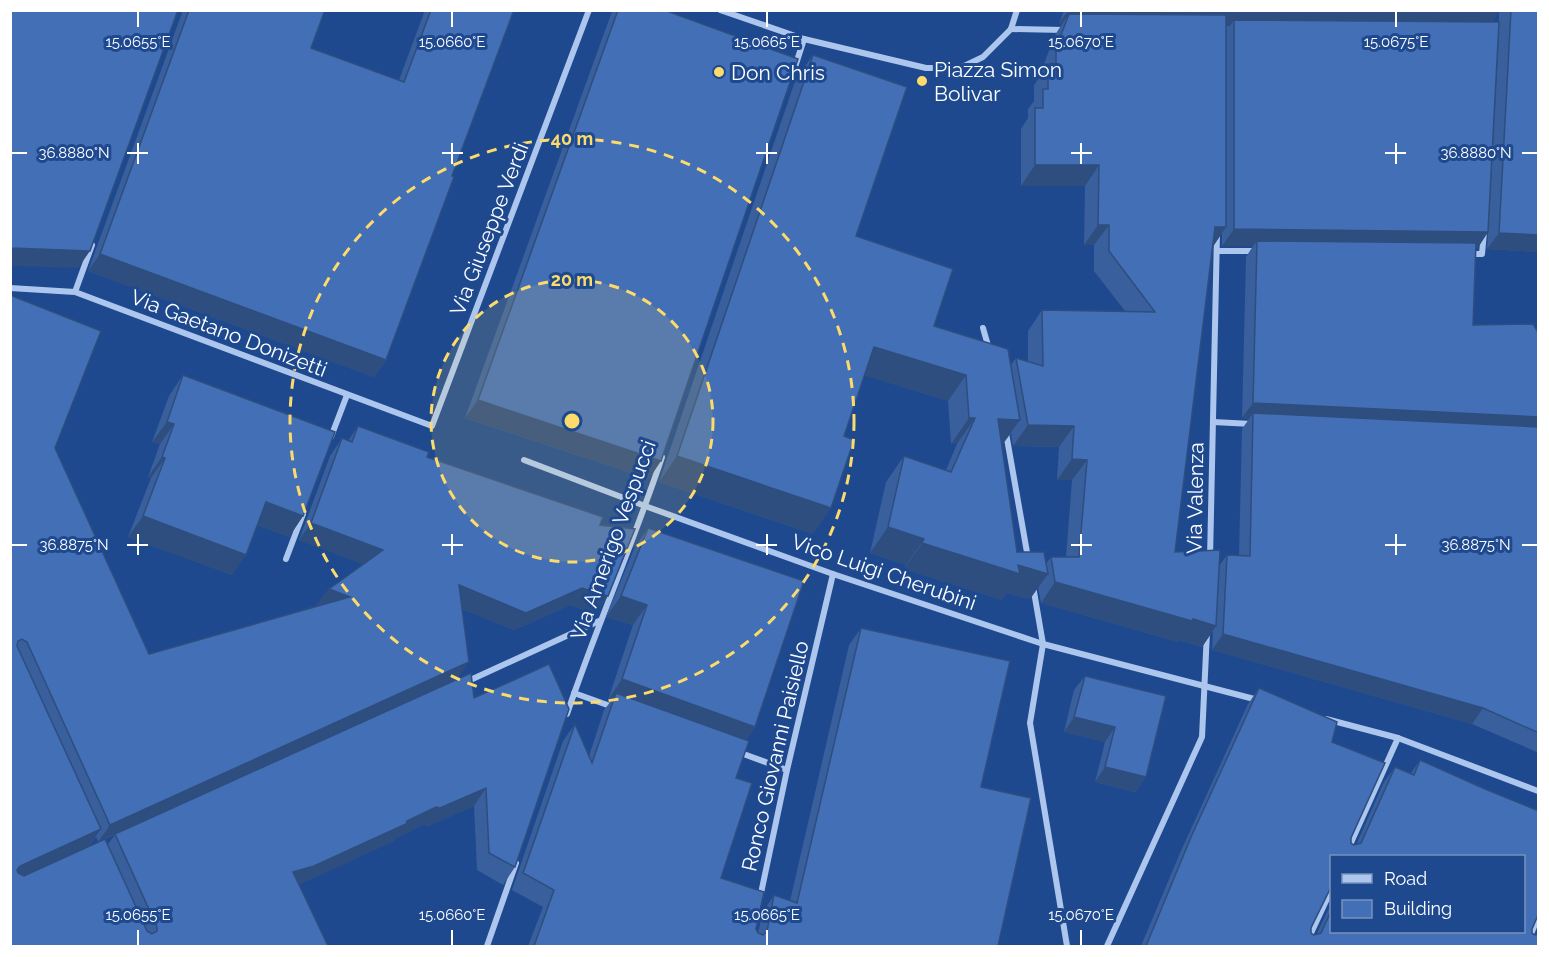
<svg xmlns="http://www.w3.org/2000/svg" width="1549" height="957" font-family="Raleway,sans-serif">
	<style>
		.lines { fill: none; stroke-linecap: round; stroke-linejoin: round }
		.minor { stroke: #adc6ed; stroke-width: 6 }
		.wall { fill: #395f9c; fill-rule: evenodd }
		.shaded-wall { fill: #2e4e7f }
		.building { fill: #426fb5; stroke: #2e4e7f; stroke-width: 1.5; fill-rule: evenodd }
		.ticks { fill: none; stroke: #fff; stroke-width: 2 }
		.ring { fill: none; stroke: #fcdb6c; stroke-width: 3; stroke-dasharray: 10 8 }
		.poi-dot { fill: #fcdb6c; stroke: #1e498f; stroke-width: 2 }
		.labels { text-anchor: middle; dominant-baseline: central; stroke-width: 6; stroke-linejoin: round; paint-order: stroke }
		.poi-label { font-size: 21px; fill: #fff; stroke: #1e498f; text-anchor: start }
		.street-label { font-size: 21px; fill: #fff; stroke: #1e498f }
		.ticks-label { font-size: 15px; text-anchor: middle; fill: #fff; stroke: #1e498f; stroke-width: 6; stroke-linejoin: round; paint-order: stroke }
		.centre { fill: #fcdb6c; stroke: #1e498f; stroke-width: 3 }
		.ring-label { font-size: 18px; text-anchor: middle; font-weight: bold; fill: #fcdb6c; stroke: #1e498f; stroke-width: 6; stroke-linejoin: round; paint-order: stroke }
	</style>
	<rect width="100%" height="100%" fill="#1e498f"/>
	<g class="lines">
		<!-- minor -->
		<g class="minor">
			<path d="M720,10L804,39L926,68H960L983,57L1011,29L1017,10"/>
			<path d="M1011,29L1064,30"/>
			<path d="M795,67L804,39"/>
			<path d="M1217,251H1255"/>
			<path d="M1470,254H1482L1484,232"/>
			<path d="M10,288L75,292L432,426L589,10"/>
			<path d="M75,292L92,245"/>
			<path d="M983,328L989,349"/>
			<path d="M1213,422L1252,424"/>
			<path d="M1006,433L1028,558"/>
			<path d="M331,437L347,395"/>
			<path d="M524,460L645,506L833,574L1043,644L1258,700"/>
			<path d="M286,559L303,514"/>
			<path d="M1210,559L1217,233"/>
			<path d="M1033,586L1043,644L1030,723L1067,946"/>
			<path d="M466,682L599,621"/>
			<path d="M574,693L613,707"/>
			<path d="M567,714C596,628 633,544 662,457"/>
			<path d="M1326,719L1398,738L1538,791"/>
			<path d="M738,752L787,770"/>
			<path d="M1345,856L1398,738"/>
			<path d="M760,898L787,770L833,574"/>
			<path d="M487,946L516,863"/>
			<path d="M1107,946L1202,737L1207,632"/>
			<path d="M1305,946L1332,888"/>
			<path d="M1526,946L1538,917"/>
		</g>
	</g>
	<!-- wall -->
	<g class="wall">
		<path d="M183,10H325L311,48L399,80L425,10H514L452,176L386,360L374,377L88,271Z"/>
		<path d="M613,10H664L649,479L465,418L611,14Z"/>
		<path d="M1064,10H1539V252L1487,249L1488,232L1477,249H1476L1473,325L1539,334V753L1472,724L1212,650L1213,631L1202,647L1179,640L1178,642L1041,603L1038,587L1030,599L1006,593L1002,600L904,569L906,565L870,553L886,482L904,456L946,470L957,444H951L948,401L864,375L844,436L813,534L659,482L795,81L813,55L856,236L934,326L1011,365L1016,358L1028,362V331L1042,310L1125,311L1094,271V245H1084L1085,186H1021V129L1028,118V109L1034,101V85L1042,74V69L1055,35L1062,24H1059ZM1499,11V34L1489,216L1492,22ZM1222,233V246H1253L1246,257L1242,418L1249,419L1242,429L1239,555H1227L1219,566L1175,552L1212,248ZM1011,433L1013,446L1059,447L1057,480H1072L1066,557H1051L1046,564L1017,552L1002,445Z"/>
		<path d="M10,295L55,448L149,654L316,606L329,589L363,564L299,540L330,456L342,438L348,441L358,426L427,457L600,525L596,614L570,605L514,630L462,609L457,679L474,698L515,867L503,885L477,870L474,806L428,826L424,824L396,838L394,841L299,884L328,946H10ZM115,835L108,844L105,839ZM96,837L98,842L89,846Z"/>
		<path d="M183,375L303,516L289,537L257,525L232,575L128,537L151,478L148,477L160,444L152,442L169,396Z"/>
		<path d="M648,528L755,727L746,740L736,778L721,878L756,929L758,933L763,912L774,895L790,901L849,645L861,628L981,787L998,946H528L543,907L512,890L563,741L575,724L589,756L604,710L611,701L608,700L633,625L606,617L634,549Z"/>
		<path d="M1085,676L1146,777L1135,792L1095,782L1105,742L1064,732L1074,690Z"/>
		<path d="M1259,688L1332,742L1351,843L1354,845H1356L1384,782L1395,767L1411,773L1420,760L1485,789L1532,929V933L1536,935L1539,929V946H1141L1180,853L1248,704ZM1332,856L1524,932H1332V902L1316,935H1314L1311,933V928Z"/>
	</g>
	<!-- shaded-wall -->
	<g class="shaded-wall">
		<path d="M1068,10H1391L1499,11L1488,28L1234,20L1230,26L1065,24L1069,14L1062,24H1059Z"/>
		<path d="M1035,165H1099L1085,186H1021Z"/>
		<path d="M1098,225H1109L1094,245H1084Z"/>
		<path d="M1215,227H1226L1212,248Z"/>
		<path d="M1234,229L1488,232L1477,249L1257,246V241L1253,246H1222Z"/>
		<path d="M1499,233L1539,235V252L1487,249Z"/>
		<path d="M10,248L90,251L78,268L10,266Z"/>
		<path d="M100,254L386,360L374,377L88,271Z"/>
		<path d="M874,347L966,375L948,401L856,373Z"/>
		<path d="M478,400L661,461L649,479L465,418Z"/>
		<path d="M1253,403L1539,417L1538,433L1253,413L1249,419L1242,418Z"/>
		<path d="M969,418H975L957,444H951Z"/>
		<path d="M998,419L1020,420L1002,445Z"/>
		<path d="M167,422L174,424L160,444L152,442Z"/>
		<path d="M1028,425L1074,426L1059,447L1013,446Z"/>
		<path d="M677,456L831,508L813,534L659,482Z"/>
		<path d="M162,457L165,458L151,478L148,477Z"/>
		<path d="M1072,459L1087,460L1072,480H1057Z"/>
		<path d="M266,502L303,516L289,537L252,523Z"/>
		<path d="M143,516L246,555L232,575L128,537Z"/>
		<path d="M311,523L383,550L370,567L299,540Z"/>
		<path d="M888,527L924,539L906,565L870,553Z"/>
		<path d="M922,543L1018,565L1048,574L1030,599L1006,593L1002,600L904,569Z"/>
		<path d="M1055,582L1193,619L1216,626L1202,647L1179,640L1178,642L1041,603Z"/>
		<path d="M459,585L582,588L608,596L596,614L570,605L514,630L447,603Z"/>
		<path d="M329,589L350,597L316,606Z"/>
		<path d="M621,596L647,605L633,625L606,617Z"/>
		<path d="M1223,634L1483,708L1472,724L1212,650Z"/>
		<path d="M469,662L457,680L98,842L110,825Z"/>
		<path d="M622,679L755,727L740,748L616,693L611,701L608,700Z"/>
		<path d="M1074,717L1115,727L1105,742L1064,732Z"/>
		<path d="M1105,767L1146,777L1135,792L1095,782Z"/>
		<path d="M486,788L474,806L428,826L424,824L396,838L394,841L301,884L281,889L293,872L436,807Z"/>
		<path d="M101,829L89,846L10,882V879L20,866Z"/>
	</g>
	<!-- building -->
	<g class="building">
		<path d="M10,10H178L90,251L10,248Z"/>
		<path d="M189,10H325L311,48L404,82L431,10H514L452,176L454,177L386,360L100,254Z"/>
		<path d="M618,10H664L798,59L661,461L478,400Z"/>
		<path d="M1391,10H1499V11Z"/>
		<path d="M1511,10H1539V235L1499,233Z"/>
		<path d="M1069,14L1226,15V227H1215L1175,552L1220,550L1216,626L1193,619L1192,621L1055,582L1051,557H1079L1087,460L1072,459L1074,426L1028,425L1016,358L1043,366L1042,310L1155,312L1109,251V225H1098L1099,165H1035V108H1043V89H1048V64H1056V48Z"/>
		<path d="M1234,20L1499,22L1488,232L1234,229Z"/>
		<path d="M813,55L907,87L856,236L953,269L934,326L1008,349L1020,420L998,419L1017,552H1044L1048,574L1018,565L1020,574L922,543L924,539L888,527L904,456L951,472L975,418H969L966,375L874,347L844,436L854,440L831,508L677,456Z"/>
		<path d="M1257,241L1476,243L1473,325L1533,324L1539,334V417L1253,403Z"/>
		<path d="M10,295L101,331L55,448L149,654L350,597L329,589L383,550L311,523L342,438L352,442L358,426L429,452L427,457L603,517L600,525L635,529L608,596L582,588L526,613L459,585L469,662L110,825L27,642L22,639L18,641L17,646L101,829L20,866L17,870L18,873L24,876L105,839L147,931L152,934L157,931V927L115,834L471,673L474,698L549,664L569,709L515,867L489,853L486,788L440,808L436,807L407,821L406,824L314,866L293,872L328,946H10Z"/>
		<path d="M183,375L335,432L303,516L266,502L246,555L143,516L165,458L162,457L174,424L167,422Z"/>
		<path d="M1253,413L1539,427V733L1483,708L1223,634L1227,555L1250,556Z"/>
		<path d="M648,528L804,581L755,727L622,679L647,605L621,596Z"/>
		<path d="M861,628L1010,661L981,787L1031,798L998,946H534L554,890L523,873L575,724L592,763L616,693L749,741L736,778L752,783L721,878L764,892L756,929L758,933L763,935L767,931L774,895L797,903Z"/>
		<path d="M1085,676L1166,696L1146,777L1105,767L1115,727L1074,717Z"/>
		<path d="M1259,688L1337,722L1332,742L1385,763L1351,838V843L1354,845L1361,843L1395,767L1414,775L1420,760L1485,789L1539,811V913L1532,929V933L1535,935L1539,934V946H1146L1191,837ZM1332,856H1524V932H1332V909L1321,933L1314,935L1311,933V928L1332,885Z"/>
	</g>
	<!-- ticks -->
	<path class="ticks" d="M138,12V27M452,12V27M767,12V27M1081,12V27M1396,12V27M138,143V164M452,143V164M767,143V164M1081,143V164M1396,143V164M12,153H27M127,153H148M442,153H463M756,153H777M1071,153H1092M1385,153H1406M1522,153H1537M138,534V555M452,534V555M767,534V555M1081,534V555M1396,534V555M12,545H27M127,545H148M442,545H463M756,545H777M1071,545H1092M1385,545H1406M1522,545H1537M138,930V945M452,930V945M767,930V945M1081,930V945"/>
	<!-- distance rings -->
	<circle cx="572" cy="421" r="141" fill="#fcdb6c" fill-opacity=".12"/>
	<g class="ring">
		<circle cx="572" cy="421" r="141"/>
		<circle cx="572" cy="421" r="282"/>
	</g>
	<!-- markers -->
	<g class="poi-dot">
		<circle cx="719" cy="72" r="6"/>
		<circle cx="922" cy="81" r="6"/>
	</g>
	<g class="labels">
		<!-- poi labels -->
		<g class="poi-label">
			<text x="934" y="69">Piazza Simon<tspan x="934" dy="24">Bolivar</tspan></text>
			<text x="731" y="72">Don Chris</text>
		</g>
		<!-- street labels -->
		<g class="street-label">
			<text transform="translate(489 229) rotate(-69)">Via Giuseppe Verdi</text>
			<text transform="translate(229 333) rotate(21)">Via Gaetano Donizetti</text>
			<text transform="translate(1195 498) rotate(-89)">Via Valenza</text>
			<text transform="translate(613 540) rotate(-70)">Via Amerigo Vespucci</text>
			<text transform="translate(884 572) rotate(19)">Vico Luigi Cherubini</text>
			<text transform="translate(775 756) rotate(-77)">Ronco Giovanni Paisiello</text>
		</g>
	</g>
	<g class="ticks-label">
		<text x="138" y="47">15.0655°E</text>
		<text x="452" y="47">15.0660°E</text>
		<text x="767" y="47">15.0665°E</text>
		<text x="1081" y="47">15.0670°E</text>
		<text x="1396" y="47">15.0675°E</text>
		<text x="74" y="158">36.8880°N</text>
		<text x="1476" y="158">36.8880°N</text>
		<text x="74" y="550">36.8875°N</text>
		<text x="1476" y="550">36.8875°N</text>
		<text x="138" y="920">15.0655°E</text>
		<text x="452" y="920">15.0660°E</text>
		<text x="767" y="920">15.0665°E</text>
		<text x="1081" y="920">15.0670°E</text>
	</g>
	<circle cx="572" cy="421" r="9" class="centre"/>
	<g class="ring-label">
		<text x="572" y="145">40 m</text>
		<text x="572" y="286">20 m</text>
	</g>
	<!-- border -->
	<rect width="1549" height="957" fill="none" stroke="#ffffff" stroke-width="24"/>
	<!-- legend -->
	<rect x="1330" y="855" width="195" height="78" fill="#1e498f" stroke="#7892bc" stroke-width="1.5"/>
	<rect x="1342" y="874" width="30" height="9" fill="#adc6ed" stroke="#7892bc" stroke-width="1.5"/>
	<text x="1384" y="885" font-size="18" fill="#ffffff">Road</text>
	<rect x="1342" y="900" width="30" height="18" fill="#426fb5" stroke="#7892bc" stroke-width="1.5"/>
	<text x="1384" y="915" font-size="18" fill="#ffffff">Building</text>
</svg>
